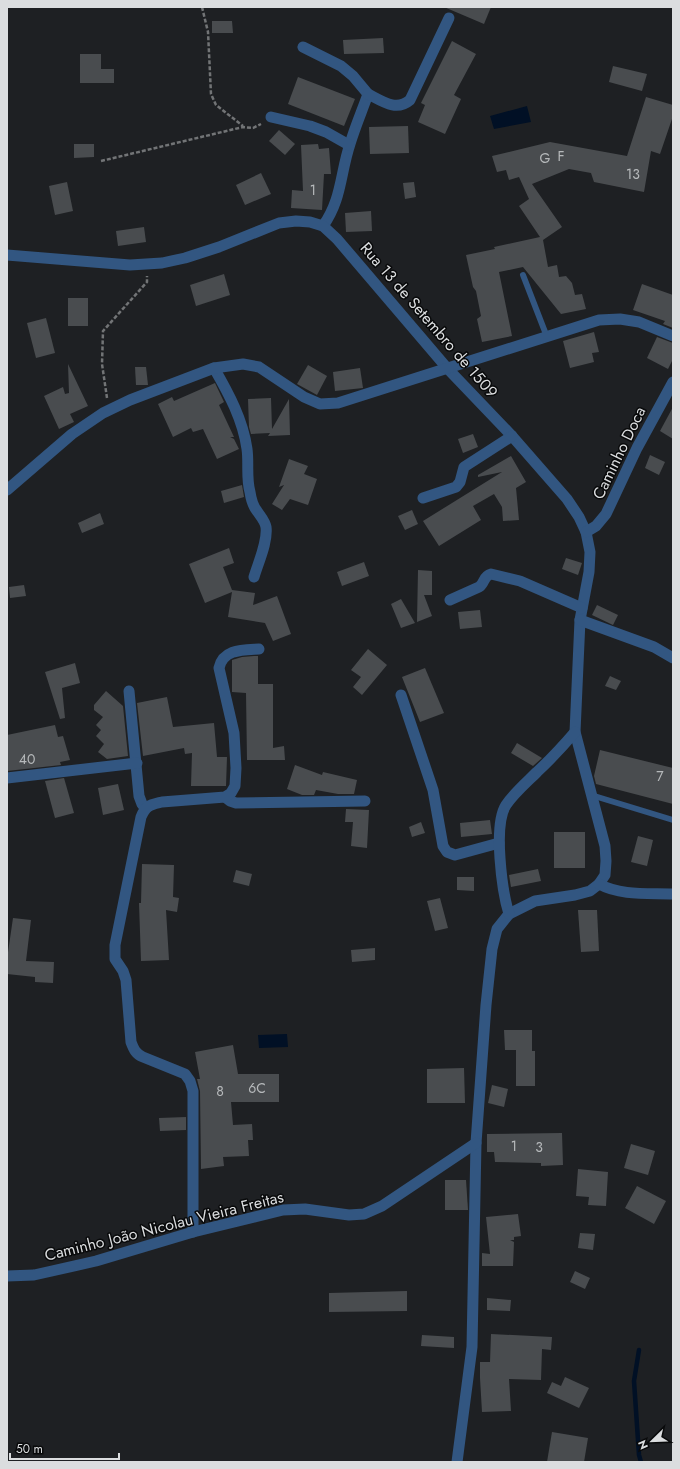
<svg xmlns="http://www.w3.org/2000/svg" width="680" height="1469" font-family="Jost,sans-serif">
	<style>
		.water { fill: #011025 }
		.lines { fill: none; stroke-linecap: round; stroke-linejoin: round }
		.stream { stroke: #011025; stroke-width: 4.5 }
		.building { fill: #494c4f }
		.path { stroke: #727476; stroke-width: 2.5; stroke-dasharray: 4 2; stroke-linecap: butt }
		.service { stroke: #325681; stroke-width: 6 }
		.minor { stroke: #325681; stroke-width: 11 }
		.labels { text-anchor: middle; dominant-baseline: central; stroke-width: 3; stroke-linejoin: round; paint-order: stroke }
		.number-label { font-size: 14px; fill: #b6b9bb }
		.street-label { font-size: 16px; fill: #dbdddf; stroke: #090a0b }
	</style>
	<rect width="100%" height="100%" fill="#1e2023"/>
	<!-- water -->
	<g class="water">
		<path d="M527,106L531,122L494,129L490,116Z"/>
		<path d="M287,1034L288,1047L259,1048L258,1035Z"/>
	</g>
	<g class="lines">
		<!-- stream -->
		<path class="stream" d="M639,1350L634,1381L639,1455L641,1462"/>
	</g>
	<!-- building -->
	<g class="building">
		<path d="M444,7H491L484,24Z"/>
		<path d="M212,21H232L233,33H212Z"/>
		<path d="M383,38L384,53L344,54L343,40Z"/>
		<path d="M452,41L476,54L454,95L461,99L445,134L418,122L425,105L421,103Z"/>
		<path d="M80,54H101V69H114V83H80Z"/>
		<path d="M613,66L647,74L642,91L609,82Z"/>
		<path d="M298,77L355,99L344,126L288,104Z"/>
		<path d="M646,97L673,105V116L660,154L651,151L644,192L594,182L591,173L569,169L532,184L562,227L543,240L548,267L557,265L559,277L566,276L572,283L575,295L582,294L586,309L561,314L523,267L499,272L512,336L482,342L477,319L481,316L476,291L473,287L466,255L495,249L494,247L540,237L519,206L529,199L519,177L509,180L506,170L497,172L492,156L550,142L627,156Z"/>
		<path d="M408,126L409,153L370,154L369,127Z"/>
		<path d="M279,130L295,144L285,155L269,141Z"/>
		<path d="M74,144H94V157L74,158Z"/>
		<path d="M318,144L319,149L329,148L331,174H324L322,210L291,208L292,190L303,191L301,145Z"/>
		<path d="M261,173L271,194L245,205L236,185Z"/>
		<path d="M67,182L73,211L55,215L49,186Z"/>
		<path d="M414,182L416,197L405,199L403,183Z"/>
		<path d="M371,211L372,231L346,232L345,213Z"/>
		<path d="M144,227L146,242L118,246L116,231Z"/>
		<path d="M224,274L230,295L196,306L190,285Z"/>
		<path d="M642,284L673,295V328L663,324L665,321L633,310Z"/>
		<rect x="68" y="298" width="20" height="28"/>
		<path d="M46,318L55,353L36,358L27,323Z"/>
		<path d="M594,332L599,352L592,353L594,362L570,368L563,341Z"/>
		<path d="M657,337L673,343V359L668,369L647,358Z"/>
		<path d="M68,364L88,406L70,414L74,422L59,429L44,396L63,387L65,394L69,393Z"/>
		<path d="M308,365L327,376L317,395L297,384Z"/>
		<path d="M135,367H146L148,385H136Z"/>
		<path d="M360,368L363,388L335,391L333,372Z"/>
		<path d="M215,383L224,402L219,405L234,437H230L234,439L239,449L217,459L203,429L193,432L191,428L173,437L158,404L172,397L174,401Z"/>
		<path d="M271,398L272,429L289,399L290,435L268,436L270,433L251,434L249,427L248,399Z"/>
		<path d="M673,407V439L660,431Z"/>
		<path d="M473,434L478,447L463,453L458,439Z"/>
		<path d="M650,455L665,462L659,475L645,468Z"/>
		<path d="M511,456L526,482L516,488L519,520L503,521L502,507L494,494L473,506L481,520L439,546L423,521L502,472L478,477V475Z"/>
		<path d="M289,459L308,466L304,474L317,479L308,505L290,499L282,510L272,504L284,485L279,487Z"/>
		<path d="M242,485L244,497L224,503L221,491Z"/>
		<path d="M412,510L418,524L405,530L398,516Z"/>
		<path d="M100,513L104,524L82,533L78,523Z"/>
		<path d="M229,548L234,563L223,567L232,590L255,593L253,605L277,596L291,634L273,641L265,623L228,617L232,592L205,603L189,564Z"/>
		<path d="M566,558L582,563L578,575L562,569Z"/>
		<path d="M364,562L369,576L342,586L337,572Z"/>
		<path d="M418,570L432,571V595H424L432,616L417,622Z"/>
		<path d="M24,585L26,596L10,598L9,587Z"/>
		<path d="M401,599L415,623L401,628L391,604Z"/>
		<path d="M597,605L618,615L613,625L592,615Z"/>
		<path d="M480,610L482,627L460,629L458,612Z"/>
		<path d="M368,649L387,665L362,695L353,687L361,677L351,670Z"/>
		<path d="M254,656H258V684H273V748L284,746L285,760H247L246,693L232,692V660L242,657Z"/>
		<path d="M75,663L80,683L62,688L65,718L60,719L45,672Z"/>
		<path d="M425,668L444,713L420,722L402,677Z"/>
		<path d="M610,676L621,681L616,690L605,686Z"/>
		<path d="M106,691L123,706L128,756L107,759L98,752L104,744L96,736L101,730L96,725L103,717L94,710V705Z"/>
		<path d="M167,697L173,727L214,723L217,757H227L226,786H191L192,753L185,754L184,748L143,756L137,703Z"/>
		<path d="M55,725L58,737L63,736L70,760L60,762L61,765L7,771V735Z"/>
		<path d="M517,743L542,758L533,766L511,753Z"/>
		<path d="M600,750L673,768V804L596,784L594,776Z"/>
		<path d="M295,765L322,775L323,772L357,780L354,794H338L316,790L314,795H302L287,789Z"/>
		<path d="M64,778L74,813L55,818L45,781Z"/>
		<path d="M118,784L124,810L103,815L98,788Z"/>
		<path d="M346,809L369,810L367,848L351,846L353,822H345Z"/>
		<path d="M490,820L492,834L461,837L460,823Z"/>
		<path d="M421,822L425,833L412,837L409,827Z"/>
		<rect x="554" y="832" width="31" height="36"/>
		<path d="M638,836L653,840L647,866L631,862Z"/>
		<path d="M142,864L174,865L173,897L179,898L177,912L166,910L169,960L141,961L139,903H141Z"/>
		<path d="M538,869L541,881L511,887L509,875Z"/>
		<path d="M236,870L252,874L249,886L233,882Z"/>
		<path d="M457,877H474V891L457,890Z"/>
		<path d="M440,898L448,928L435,931L427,901Z"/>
		<path d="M578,910H597L599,951L581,952Z"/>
		<path d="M13,918L31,920L26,961L54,962L53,983L35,982V977L7,974V959Z"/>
		<path d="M375,948V960L352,962L351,950Z"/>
		<path d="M504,1030H532V1051H535V1086H516V1050H505Z"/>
		<path d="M233,1045L238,1074H279V1102H231L233,1125L252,1124L253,1140H248L249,1156L223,1157L224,1166L201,1169L200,1091L197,1079H200L195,1052Z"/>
		<path d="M464,1068L465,1103H427V1069Z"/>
		<path d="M492,1085L508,1089L504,1107L488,1103Z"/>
		<path d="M186,1117V1130L160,1131L159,1118Z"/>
		<path d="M562,1133L563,1165L541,1166V1163L495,1162L494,1152H487V1134Z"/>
		<path d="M631,1144L655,1151L648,1175L624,1168Z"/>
		<path d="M578,1169L608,1172L606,1206L588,1205L589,1197L576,1196Z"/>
		<path d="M445,1180H466L468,1210H445Z"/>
		<path d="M637,1186L666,1201L654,1224L625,1208Z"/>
		<path d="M518,1214L521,1236L514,1237V1240H510L514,1242L513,1266H482V1253L490,1254L486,1217Z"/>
		<path d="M580,1233L595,1234L593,1250L578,1248Z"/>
		<path d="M575,1271L590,1278L585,1289L570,1282Z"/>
		<path d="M407,1291V1311L329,1312V1293Z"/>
		<path d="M487,1298L511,1300L510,1311L487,1310Z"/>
		<path d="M491,1334L552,1337L551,1350L542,1349L541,1380L509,1379L511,1411L482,1412L480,1378V1362H490Z"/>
		<path d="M422,1335L454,1337V1348L421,1346Z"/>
		<path d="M565,1377L589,1388L579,1408L547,1393L552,1382L561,1386Z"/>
		<path d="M552,1432L588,1438L584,1462H547Z"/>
	</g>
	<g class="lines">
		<!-- path -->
		<g class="path">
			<path d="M202,7L208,32L211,94L216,105L243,126"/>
			<path d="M101,161L243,127L253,128L261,124"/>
			<path d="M107,398L102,364L103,331L147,282V276"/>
		</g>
		<!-- service -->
		<g class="service">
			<path d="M523,275L547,337"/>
			<path d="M591,795L673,820"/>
		</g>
		<!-- minor -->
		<g class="minor">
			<path d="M303,47L341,66L353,76L368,94C362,111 355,127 350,144C340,174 342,199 323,226"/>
			<path d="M368,94C382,101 396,112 410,100L449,18"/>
			<path d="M271,117L310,126L326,132L349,145"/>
			<path d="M7,255L130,265L162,263L185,258L219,247L279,223L296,221L310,222L323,226L337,239L447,368L512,436L567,499L579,517L586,532L590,552L589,572L580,620L575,732L605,846L606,861L605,875L599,884L590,891L575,895L535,901L509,914L497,929L492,949L486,1005L476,1143L472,1347L457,1462"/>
			<path d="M214,368C229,394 243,420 247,449C249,463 246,478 250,492C251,499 253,506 257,511C261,517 265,521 266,527C268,542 258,563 254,577"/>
			<path d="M7,490L72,434L103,413L130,400L214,368L243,364L259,367L304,397L320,404L338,403L599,320L620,319L639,322L673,336"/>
			<path d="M423,498L456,487L460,482L464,467L512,436"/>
			<path d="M586,532L596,526L606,514L637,448L673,382"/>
			<path d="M450,600L479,587C485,583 483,576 491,574L520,581L582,608"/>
			<path d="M580,620L654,647L673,658"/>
			<path d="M129,691L139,796L142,804L145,808"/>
			<path d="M401,695L433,790L443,846L447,852L455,855L499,843"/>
			<path d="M7,778L137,763"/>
			<path d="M225,797L230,801L236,803L365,801"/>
			<path d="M599,884C621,896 648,893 673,894"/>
			<path d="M509,914C502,891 493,825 506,805C514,793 527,782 537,772C551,759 563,746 575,732"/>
			<path d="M193,1232V1091L190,1081L185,1074L143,1057C136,1054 134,1050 131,1042L126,980L123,971L115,959V945L141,817C146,805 150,805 162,802L225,797L231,793L235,786L236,768L234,733L219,668C223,649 243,650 259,649"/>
			<path d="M7,1276L34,1275L96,1261L193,1232L283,1210L305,1209L349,1215L364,1214L382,1206L476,1143"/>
		</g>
	</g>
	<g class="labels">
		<!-- number labels -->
		<g class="number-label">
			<text x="561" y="156">F</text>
			<text x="545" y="158">G</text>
			<text x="633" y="174">13</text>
			<text x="313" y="190">1</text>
			<text x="27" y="759">40</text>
			<text x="660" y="776">7</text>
			<text x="257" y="1088">6C</text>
			<text x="220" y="1091">8</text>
			<text x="514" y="1146">1</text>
			<text x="539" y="1147">3</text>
		</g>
		<!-- street labels -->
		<g class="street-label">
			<text transform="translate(429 320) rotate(49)">Rua 13 de Setembro de 1509</text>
			<text transform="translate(619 453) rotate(-64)">Caminho Doca</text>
			<text transform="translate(164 1226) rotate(-14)">Caminho João Nicolau Vieira Freitas</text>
		</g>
	</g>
	<!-- border -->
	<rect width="680" height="1469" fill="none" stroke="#dbdddf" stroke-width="16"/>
	<!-- north arrow -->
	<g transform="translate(652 1441) rotate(247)" stroke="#090a0b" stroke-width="3" paint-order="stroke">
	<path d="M0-3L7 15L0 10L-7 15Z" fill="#dbdddf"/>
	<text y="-6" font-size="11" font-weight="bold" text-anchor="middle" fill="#dbdddf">N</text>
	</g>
	<!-- scale -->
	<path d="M10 1453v6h109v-6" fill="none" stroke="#dbdddf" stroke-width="2"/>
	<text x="16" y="1453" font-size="12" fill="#dbdddf" stroke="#090a0b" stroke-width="3" paint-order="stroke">50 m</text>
</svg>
